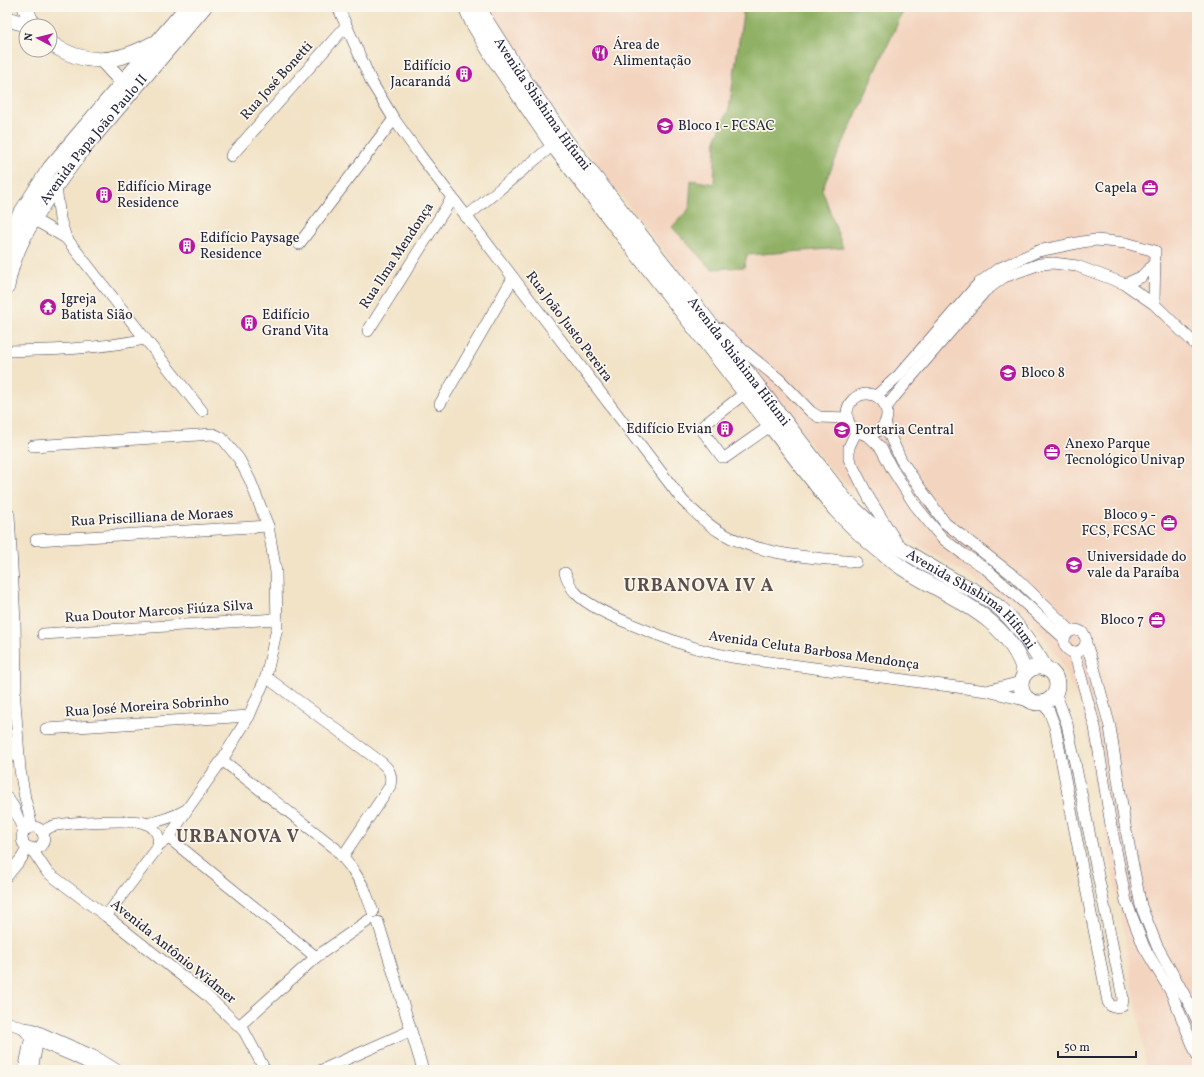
<svg xmlns="http://www.w3.org/2000/svg" width="1204" height="1077" font-family="Vollkorn,serif">
	<style>
		.built { fill: #f3d4bf }
		.forest { fill: #90b165; stroke: #596a50 }
		.lines { fill: none; stroke-linecap: round; stroke-linejoin: round }
		.street-casing { stroke: #413f50; stroke-width: 12 }
		.secondary-casing { stroke: #413f50; stroke-width: 16 }
		.street { stroke: #fff; stroke-width: 11 }
		.secondary { stroke: #fff; stroke-width: 15 }
		.labels { text-anchor: middle; dominant-baseline: central; stroke-width: 3.5; stroke-linejoin: round; paint-order: stroke }
		.poi-label { font-size: 14px; fill: #22223b; stroke: #fbf7ec; text-anchor: start }
		.street-label { font-size: 14px; fill: #22223b; stroke: #fbf7ec }
		.district-label { font-size: 18px; font-weight: bold; letter-spacing: 1px; fill: #5b4e4d; stroke: #fbf7ec }
	</style>
	<rect width="100%" height="100%" fill="#fbf7ec"/>
	<filter id="ink" filterUnits="userSpaceOnUse"><feTurbulence type="fractalNoise" baseFrequency=".025" numOctaves="2"/><feDisplacementMap in="SourceGraphic" scale="8" xChannelSelector="R" yChannelSelector="G"/><feConvolveMatrix kernelMatrix="1 2 1 2 8 2 1 2 1" color-interpolation-filters="sRGB"/></filter>
	<filter id="wash" filterUnits="userSpaceOnUse"><feTurbulence type="fractalNoise" baseFrequency=".012" numOctaves="4" result="noise"/><feDisplacementMap in="SourceGraphic" scale="16" xChannelSelector="R" yChannelSelector="G"/><feGaussianBlur stdDeviation="0.9" result="paint"/><feColorMatrix in="noise" values="0 0 0 0 0 0 0 0 0 0 0 0 0 0 0 0 0 1.4 0 .05"/><feComposite in="paint" operator="in"/></filter>
	<g filter="url(#wash)">
		<rect width="100%" height="100%" fill="#f2e3c7"/>
		<!-- built -->
		<path class="built" d="M489,7H1197V1070H1147L1124,933L1082,709L1059,659L1044,636L1029,620L996,593L905,536L826,465L717,319L603,173L551,103Z"/>
		<!-- forest -->
		<path class="forest" d="M744,7H905L822,189L843,248L747,255L744,267L711,269L672,227L689,209L691,180L714,184L716,138L729,109Z"/>
	</g>
	<g filter="url(#ink)">
		<g class="lines">
			<!-- street casing -->
			<g class="street-casing">
				<g id="street">
					<path d="M338,7L372,83L394,119L419,154L683,501C695,512 706,524 720,532C761,556 810,557 856,562"/>
					<path d="M231,156L346,26"/>
					<path d="M56,187L60,219L66,238L202,411"/>
					<path d="M466,217L553,145"/>
					<path d="M33,219L66,238"/>
					<path d="M299,244L394,119"/>
					<path d="M1125,284L1141,277L1154,264"/>
					<path d="M720,328L743,350L780,380L811,412L819,417L847,418"/>
					<path d="M368,331L452,198"/>
					<path d="M7,351C54,350 99,349 145,339"/>
					<path d="M745,393L704,425L702,430L722,457H726L770,426"/>
					<circle cx="867" cy="414" r="20"/>
					<path d="M876,396L898,376L978,284L998,269L1038,251L1082,242L1096,240L1126,243L1155,251L1154,304"/>
					<path d="M440,404L513,278"/>
					<path d="M886,408L895,396L985,291L1004,277L1040,264L1053,263L1077,266L1125,284L1154,304L1197,346"/>
					<path d="M885,423L890,436L901,460L918,485L945,523L1014,576L1071,631"/>
					<path d="M856,432L849,447V459L869,498L897,543"/>
					<path d="M864,434L871,438L881,448L892,469L915,505L942,538L963,554L984,567L1064,638"/>
					<path d="M33,446L213,434L222,438L239,459L250,480L268,526L276,572L277,628L266,677L249,716L222,760L188,808L169,838L160,844"/>
					<path d="M36,540L268,526"/>
					<path d="M565,573C568,580 570,587 575,592C587,606 616,618 633,625C667,639 696,650 732,657L987,691L1029,701"/>
					<circle cx="1075" cy="641" r="11"/>
					<path d="M43,634L277,619"/>
					<path d="M1086,644L1093,664L1110,727L1125,825L1141,906L1157,946L1190,1005L1197,1020"/>
					<path d="M1074,652L1095,727L1111,825L1126,901L1144,947L1171,992L1197,1055"/>
					<path d="M266,677L382,763C390,770 392,775 390,786L343,856"/>
					<path d="M11,681L14,688L20,770L25,798L32,827"/>
					<path d="M990,690L1021,682"/>
					<path d="M1042,703L1049,711L1055,727L1108,1002L1110,1005L1113,1007L1122,1006L1123,998L1067,724L1055,692"/>
					<path d="M46,729L249,716"/>
					<path d="M7,760L10,756L15,740"/>
					<path d="M222,760L335,848L353,870L364,888L373,912"/>
					<path d="M7,797L13,806L24,832"/>
					<path d="M146,824C161,821 173,817 186,810"/>
					<circle cx="33" cy="838" r="11"/>
					<path d="M42,832C46,830 49,827 53,826C68,822 131,819 145,823C157,828 162,839 156,850L106,916"/>
					<path d="M169,838L316,957"/>
					<path d="M31,848L47,872L106,916L205,994L239,1026L244,1031L265,1070"/>
					<path d="M7,876L21,859L28,847"/>
					<path d="M378,922L423,1070"/>
					<path d="M7,1022L23,1028L32,1029L96,1057L117,1070"/>
					<path d="M239,1026L316,957L369,920"/>
					<path d="M23,1028L30,1037L37,1041L73,1056L102,1070"/>
					<path d="M24,1070L32,1031"/>
					<path d="M32,1070L39,1035"/>
					<path d="M322,1070L410,1031"/>
				</g>
			</g>
			<!-- secondary casing -->
			<g class="secondary-casing">
				<g id="secondary">
					<path d="M25,7L33,26"/>
					<path d="M466,7L473,23L495,60L553,145L835,509C857,532 877,551 904,569C949,598 1009,616 1025,674"/>
					<path id="s1" d="M479,7L486,21L512,62L566,141L697,307L845,500C863,517 881,536 903,550C919,560 936,570 953,580C971,589 989,598 1004,612C1020,627 1034,650 1046,669"/>
					<path d="M7,19L33,26"/>
					<path d="M50,43C85,67 117,63 152,44"/>
					<path d="M102,60L129,89"/>
					<path d="M7,241L17,219L50,168L187,7"/>
					<path id="s2" d="M7,287C14,237 54,188 83,149L204,7"/>
					<path d="M7,515L13,621L14,688"/>
					<circle cx="1039" cy="685" r="18"/>
				</g>
			</g>
			<!-- street -->
			<use href="#street" class="street"/>
			<!-- secondary -->
			<use href="#secondary" class="secondary"/>
		</g>
	</g>
	<!-- icons -->
	<defs>
		<g id="restaurant-disc" transform="scale(0.9)"><circle r="9.5" fill="#b5179e" stroke="#fbf7ec"/><path d="M-5-6h1v4h1v-4h1v4h1v-4h1v5L-1.5 .5V6h-2V.5L-5-1ZM5-6V6H3V1.5H1.5Q1.5-4 5-6Z" fill="#fff"/></g>
		<g id="building-disc" transform="scale(0.9)"><circle r="9.5" fill="#b5179e" stroke="#fbf7ec"/><path d="M-4-6H4V6H1V3H-1V6H-4ZM-2.5-4.3h1.7v1.8h-1.7ZM.8-4.3h1.7v1.8H.8ZM-2.5-1h1.7V.8h-1.7ZM.8-1h1.7V.8H.8Z" fill="#fff"/></g>
		<g id="university-disc" transform="scale(0.9)"><circle r="9.5" fill="#b5179e" stroke="#fbf7ec"/><path d="M0-5L7-2L0 1L-7-2ZM-4 1L0 2.5L4 1V4Q0 6-4 4Z" fill="#fff"/></g>
		<g id="office-disc" transform="scale(0.9)"><circle r="9.5" fill="#b5179e" stroke="#fbf7ec"/><path d="M-6-3h4V-5.5h4V-3h4V5H-6ZM-1-4.5V-3h2v-1.5ZM-6 0V1H6V0Z" fill="#fff"/></g>
		<g id="temple-disc" transform="scale(0.9)"><circle r="9.5" fill="#b5179e" stroke="#fbf7ec"/><path d="M0-6L5-2H3V0L6.5 2.5H4V6H1.5V3h-3V6H-4V2.5H-6.5L-3 0V-2H-5Z" fill="#fff"/></g>
	</defs>
	<g fill-rule="evenodd">
		<use href="#restaurant-disc" x="600" y="53"/>
		<use href="#building-disc" x="464" y="74"/>
		<use href="#university-disc" x="665" y="126"/>
		<use href="#office-disc" x="1150" y="188"/>
		<use href="#building-disc" x="104" y="195"/>
		<use href="#building-disc" x="187" y="246"/>
		<use href="#temple-disc" x="48" y="307"/>
		<use href="#building-disc" x="249" y="323"/>
		<use href="#university-disc" x="1008" y="373"/>
		<use href="#building-disc" x="725" y="429"/>
		<use href="#university-disc" x="842" y="430"/>
		<use href="#office-disc" x="1052" y="452"/>
		<use href="#office-disc" x="1169" y="523"/>
		<use href="#university-disc" x="1074" y="565"/>
		<use href="#office-disc" x="1157" y="620"/>
	</g>
	<g class="labels">
		<!-- poi labels -->
		<g class="poi-label">
			<text x="613" y="45">Área de<tspan x="613" dy="16">Alimentação</tspan></text>
			<text x="451" y="66" text-anchor="end">Edifício<tspan x="451" dy="16">Jacarandá</tspan></text>
			<text x="678" y="126">Bloco 1 - FCSAC</text>
			<text x="117" y="187">Edifício Mirage<tspan x="117" dy="16">Residence</tspan></text>
			<text x="1137" y="188" text-anchor="end">Capela</text>
			<text x="200" y="238">Edifício Paysage<tspan x="200" dy="16">Residence</tspan></text>
			<text x="61" y="299">Igreja<tspan x="61" dy="16">Batista Sião</tspan></text>
			<text x="262" y="315">Edifício<tspan x="262" dy="16">Grand Vita</tspan></text>
			<text x="1021" y="373">Bloco 8</text>
			<text x="712" y="429" text-anchor="end">Edifício Evian</text>
			<text x="855" y="430">Portaria Central</text>
			<text x="1065" y="444">Anexo Parque<tspan x="1065" dy="16">Tecnológico Univap</tspan></text>
			<text x="1156" y="515" text-anchor="end">Bloco 9 -<tspan x="1156" dy="16">FCS, FCSAC</tspan></text>
			<text x="1087" y="557">Universidade do<tspan x="1087" dy="16">vale da Paraíba</tspan></text>
			<text x="1144" y="620" text-anchor="end">Bloco 7</text>
		</g>
		<!-- street labels -->
		<g class="street-label">
			<text transform="translate(277 81) rotate(-48)">Rua José Bonetti</text>
			<text stroke="none"><textPath href="#s1" startOffset="116">Avenida Shishima Hifumi</textPath></text>
			<text stroke="none"><textPath href="#s2" startOffset="173">Avenida Papa João Paulo II</textPath></text>
			<text transform="translate(397 256) rotate(-57)">Rua Ilma Mendonça</text>
			<text transform="translate(569 327) rotate(53)">Rua João Justo Pereira</text>
			<text stroke="none"><textPath href="#s1" startOffset="440">Avenida Shishima Hifumi</textPath></text>
			<text transform="translate(152 518) rotate(-3)">Rua Priscilliana de Moraes</text>
			<text stroke="none"><textPath href="#s1" startOffset="776">Avenida Shishima Hifumi</textPath></text>
			<text transform="translate(159 612) rotate(-4)">Rua Doutor Marcos Fiúza Silva</text>
			<text transform="translate(814 651) rotate(8)">Avenida Celuta Barbosa Mendonça</text>
			<text transform="translate(147 707) rotate(-4)">Rua José Moreira Sobrinho</text>
			<text transform="translate(173 952) rotate(39)">Avenida Antônio Widmer</text>
		</g>
		<!-- district labels -->
		<g class="district-label">
			<text x="699" y="586">URBANOVA IV A</text>
			<text x="238" y="837">URBANOVA V</text>
		</g>
	</g>
	<!-- margin -->
	<rect width="1204" height="1077" fill="none" stroke="#fbf7ec" stroke-width="24"/>
	<!-- north arrow -->
	<g transform="translate(38 38) rotate(277)"><circle r="19" fill="#fbf7ec" stroke="#a4a2a5"/>
	<path d="M0-3L7 15L0 10L-7 15Z" fill="#b5179e"/>
	<text y="-6" font-size="11" font-weight="bold" text-anchor="middle" fill="#22223b">N</text>
	</g>
	<!-- scale -->
	<path d="M1058 1051v6h78v-6" fill="none" stroke="#22223b" stroke-width="2"/>
	<text x="1064" y="1051" font-size="12" fill="#22223b" stroke="#fbf7ec" stroke-width="3" paint-order="stroke">50 m</text>
</svg>
